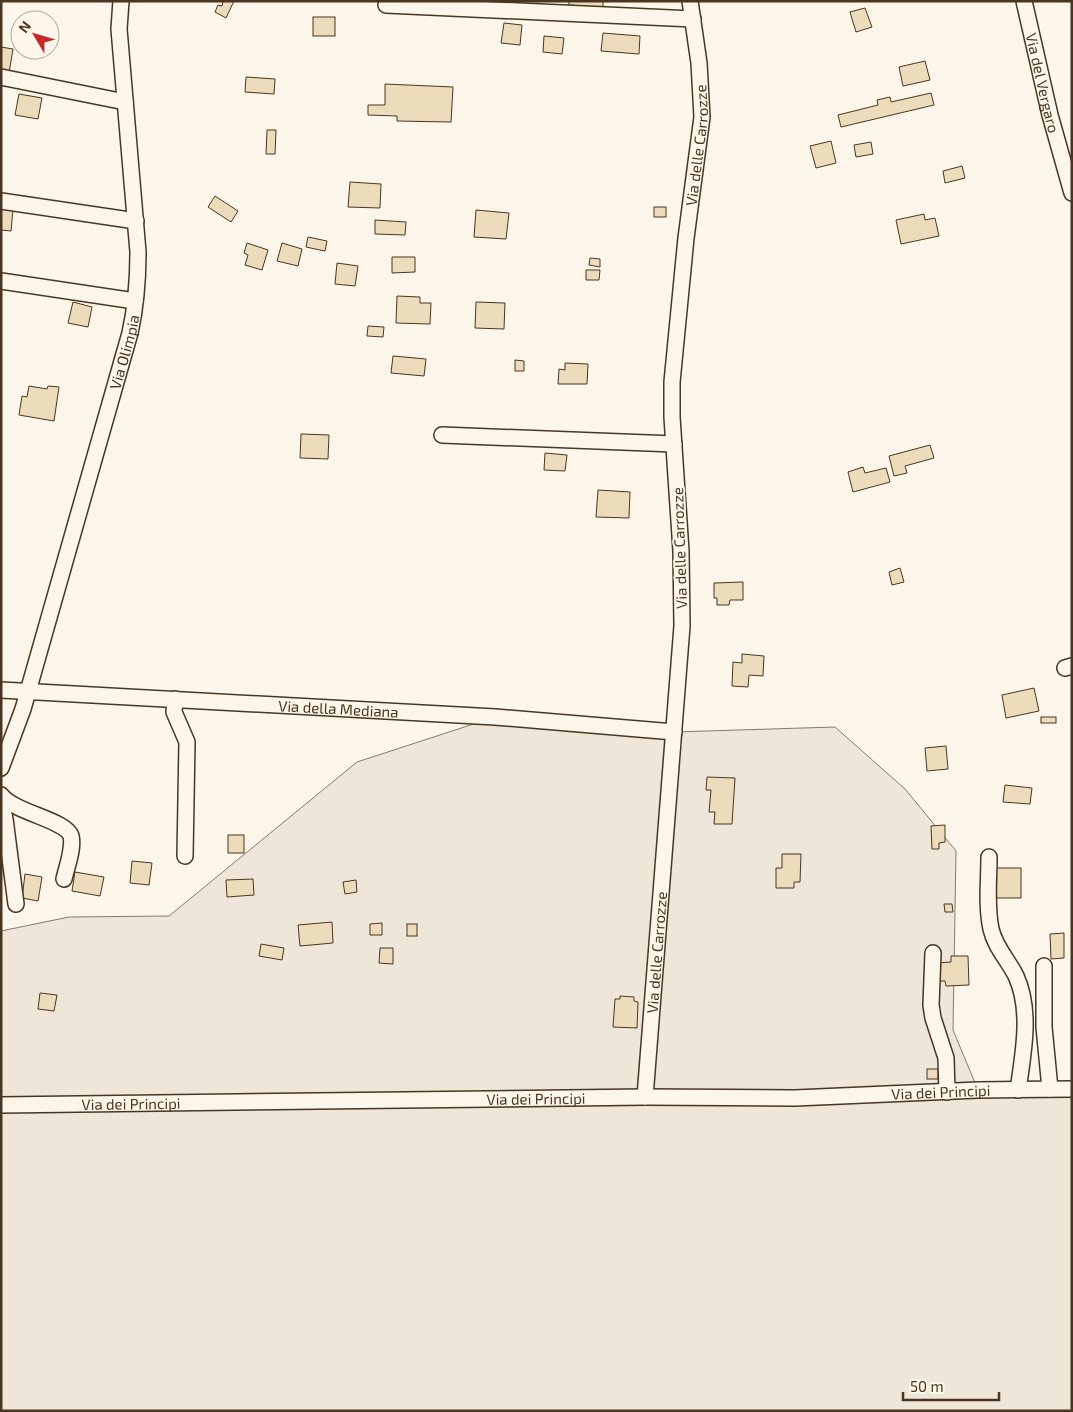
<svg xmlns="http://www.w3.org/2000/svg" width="1073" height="1412" font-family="'Exo 2',sans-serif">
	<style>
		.green { fill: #ede6d9; stroke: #887966 }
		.building { fill: #ecdcbc; stroke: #4a3520 }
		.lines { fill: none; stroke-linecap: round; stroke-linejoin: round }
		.minor-casing { stroke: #4a3520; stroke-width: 18 }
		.minor { stroke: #fbf6e9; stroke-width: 15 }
		.labels { text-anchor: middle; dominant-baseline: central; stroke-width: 4; stroke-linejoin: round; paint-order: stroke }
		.street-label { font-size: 15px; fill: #4a3520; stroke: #fbf6e9 }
	</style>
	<rect width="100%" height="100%" fill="#fbf6e9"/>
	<!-- green -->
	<path class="green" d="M495,717L674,732L835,727L905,789L956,851L953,1030L978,1090L1072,1089V1411H1V931L69,917L169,916L357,762Z"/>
	<!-- building -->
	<g class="building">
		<path d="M223,1H234L226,18L215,12L218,5L222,6Z"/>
		<path d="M569,1H603V8L569,5Z"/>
		<path d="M865,8L872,27L856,32L850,12Z"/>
		<rect x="313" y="17" width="22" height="19"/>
		<path d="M504,23L522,25L520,45L501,43Z"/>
		<path d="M603,33L640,36L639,54L601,51Z"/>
		<path d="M544,36L564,38L562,54L543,52Z"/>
		<path d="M1,47L13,49L9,73L1,72Z"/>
		<path d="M925,61L930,80L903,86L899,67Z"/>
		<path d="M246,77L275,79L274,94L245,92Z"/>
		<path d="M385,84L453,87L451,122L397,121V116L368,115V105H385Z"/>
		<path d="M931,93L934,105L841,127L838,115L878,105L877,100L890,97L891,102Z"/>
		<path d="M19,94L42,98L38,119L15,115Z"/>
		<path d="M267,130H276L275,154H266Z"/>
		<path d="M831,141L836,163L816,168L810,146Z"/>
		<path d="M871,142L873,154L856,157L854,145Z"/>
		<path d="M962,166L965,178L945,183L943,171Z"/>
		<path d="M350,182L381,184L380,208L348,207Z"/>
		<path d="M215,196L238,211L231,222L208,207Z"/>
		<rect x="654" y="207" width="12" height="10"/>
		<path d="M1,209L13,210L11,231L1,230Z"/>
		<path d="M476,210L509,213L506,239L474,237Z"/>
		<path d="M924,214L925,220L935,218L939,236L901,244L896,220Z"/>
		<path d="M375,220L406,222L405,235L375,234Z"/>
		<path d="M308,237L327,241L325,251L306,247Z"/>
		<path d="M247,243L268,250L262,270L245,265L248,255L244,253Z"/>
		<path d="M282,243L302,249L298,266L277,261Z"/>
		<path d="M392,257H415V272L392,273Z"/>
		<path d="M590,258L600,259V267L589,265Z"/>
		<path d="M337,263L358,266L355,286L335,284Z"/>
		<path d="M586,270H600L599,280H586Z"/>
		<path d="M397,296L420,297V303H431L430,324L396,323Z"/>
		<path d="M73,302L92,307L88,327L68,323Z"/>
		<path d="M476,302L505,303L504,329L475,328Z"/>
		<path d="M368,326L384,327L383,337L367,336Z"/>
		<path d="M393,356L426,359L424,376L391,373Z"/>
		<path d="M515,360L524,361V371H515Z"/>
		<path d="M565,363L588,364L587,384H558L559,369L565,370Z"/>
		<path d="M29,386L47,389L48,386L59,387L54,421L19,415L22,396L27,397Z"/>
		<path d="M301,434L329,435L328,459L300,458Z"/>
		<path d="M930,445L934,458L905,466L907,473L894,476L889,456Z"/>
		<path d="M545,453L567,455L565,471L544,470Z"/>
		<path d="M863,467L865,473L886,468L890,482L853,492L848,472Z"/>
		<path d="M598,490L630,492L629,518L596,517Z"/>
		<path d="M900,568L904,582L892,585L889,572Z"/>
		<path d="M743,582V600H730L729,605H717V598H714V583Z"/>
		<path d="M742,654L764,656L763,676L749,675L748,687L732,686L733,662L742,663Z"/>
		<path d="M1034,688L1039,711L1006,718L1002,695Z"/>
		<rect x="1041" y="717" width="15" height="6"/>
		<path d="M946,746L948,769L927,771L925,748Z"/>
		<path d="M707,777L735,778L732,824H714L715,812H709L711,790H706Z"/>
		<path d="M1005,785L1032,788L1030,804L1003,802Z"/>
		<path d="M945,825V842L939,843V849H932L931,826Z"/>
		<rect x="228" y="835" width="16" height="18"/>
		<path d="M782,854H801L800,882H794V888H776V868H782Z"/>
		<path d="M132,861L152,863L149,885L130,883Z"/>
		<rect x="995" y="868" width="26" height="30"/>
		<path d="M75,872L104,877L100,896L72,891Z"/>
		<path d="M25,874L42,877L38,901L22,898Z"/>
		<path d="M253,879L254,895L227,897L226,880Z"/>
		<path d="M356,880L357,892L345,894L343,882Z"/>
		<path d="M944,904H952L953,912H945Z"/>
		<path d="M332,922L333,943L300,946L298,925Z"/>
		<path d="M382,923V935H370V924Z"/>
		<rect x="407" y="924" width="10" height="12"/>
		<path d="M1064,933V958L1051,959L1050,934Z"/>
		<path d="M261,944L284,948L282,960L259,956Z"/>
		<path d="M380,948H393V964L379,963Z"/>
		<path d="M951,956H968L969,985L946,986L945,981H938L937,963L951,962Z"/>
		<path d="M40,993L57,995L54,1011L38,1009Z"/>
		<path d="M620,996L634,997V1001L638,1002L637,1028L613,1027L615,999H620Z"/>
		<rect x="927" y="1069" width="11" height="10"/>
	</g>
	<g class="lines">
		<!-- minor casing -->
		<g class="minor-casing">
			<g id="minor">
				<path id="s1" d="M1024,1L1050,115L1072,193"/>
				<path d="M386,5L693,19"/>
				<path d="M1,77L125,102"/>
				<path d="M1,201L136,221"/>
				<path d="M1,281L135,301"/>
				<path d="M442,435L674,444"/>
				<path d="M1065,668L1072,666"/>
				<path id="s2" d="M1,690L495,717L674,732"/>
				<path d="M175,699L174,712L187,742L185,856"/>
				<path id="s3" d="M1,768L23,709L130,333C136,306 138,279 138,252L119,29L121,1"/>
				<path d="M1,795C15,813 66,820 71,836C74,848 67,866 64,879"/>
				<path d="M1,800L5,819L16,904"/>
				<path d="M989,857C989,880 986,906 991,929C995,947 1008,960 1016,976C1032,1011 1023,1054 1018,1090"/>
				<path d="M933,953L931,1005L933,1018L946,1058L947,1092"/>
				<path d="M1044,966V1027L1050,1089"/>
				<path id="s4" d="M645,1097L682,626L681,551L672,417V382L686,238L702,117L699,63L690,1"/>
				<path id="s5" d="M1,1105L645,1097L795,1098L978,1090L1072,1089"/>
			</g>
		</g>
		<!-- minor -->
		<use href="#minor" class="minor"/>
	</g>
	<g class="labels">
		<!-- street labels -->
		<g class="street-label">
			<text stroke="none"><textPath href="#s1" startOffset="84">Via del Vergaro</textPath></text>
			<text stroke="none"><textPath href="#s4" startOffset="955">Via delle Carrozze</textPath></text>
			<text stroke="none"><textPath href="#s3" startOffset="434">Via Olimpia</textPath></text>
			<text transform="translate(679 548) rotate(-92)">Via delle Carrozze</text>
			<text stroke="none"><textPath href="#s2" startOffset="338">Via della Mediana</textPath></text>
			<text stroke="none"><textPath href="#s4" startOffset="145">Via delle Carrozze</textPath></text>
			<text stroke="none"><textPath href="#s5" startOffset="940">Via dei Principi</textPath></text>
			<text stroke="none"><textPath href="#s5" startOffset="535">Via dei Principi</textPath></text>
			<text stroke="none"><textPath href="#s5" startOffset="130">Via dei Principi</textPath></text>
		</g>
	</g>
	<!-- border -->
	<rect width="1073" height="1412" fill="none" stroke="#4a3520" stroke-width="5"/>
	<!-- north arrow -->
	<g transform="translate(35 35) rotate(308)"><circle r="24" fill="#fbf6e9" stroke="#b4a999"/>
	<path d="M0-4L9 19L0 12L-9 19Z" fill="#c62828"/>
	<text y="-8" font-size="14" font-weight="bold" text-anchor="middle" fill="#4a3520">N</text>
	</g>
	<!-- scale -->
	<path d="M903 1392v8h96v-8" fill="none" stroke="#4a3520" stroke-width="2.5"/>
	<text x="910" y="1392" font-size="15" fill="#4a3520" stroke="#fbf6e9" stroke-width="4" paint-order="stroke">50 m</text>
</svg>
